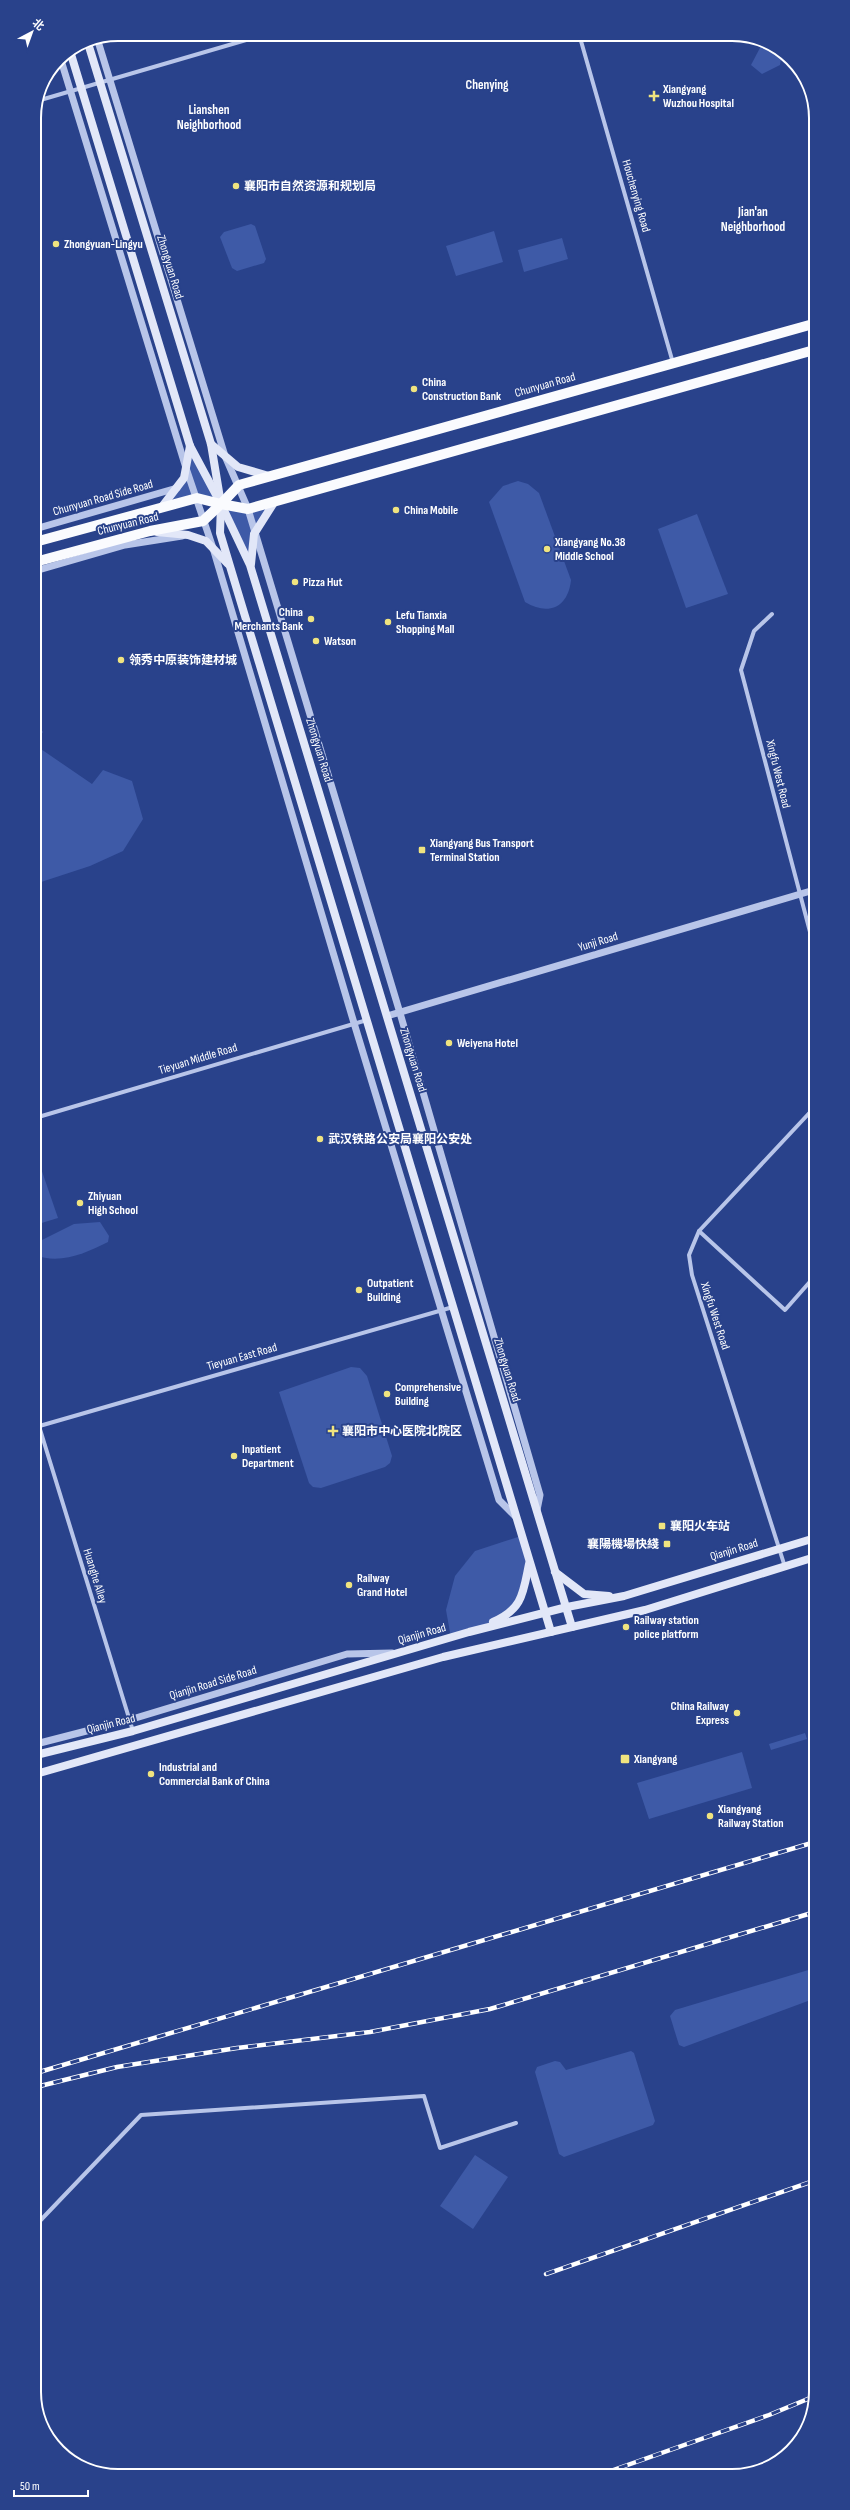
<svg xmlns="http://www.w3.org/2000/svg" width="850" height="2510" font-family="'Sofia Sans Condensed','Noto Sans SC',sans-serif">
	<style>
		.green { fill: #3e5aa7 }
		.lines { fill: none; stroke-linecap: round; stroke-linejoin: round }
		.minor { stroke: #b8c5e9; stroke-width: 4 }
		.tertiary { stroke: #b8c5e9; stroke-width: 7 }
		.secondary { stroke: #e2e7f8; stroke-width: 8 }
		.primary { stroke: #fafbfe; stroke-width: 10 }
		.rail-casing { stroke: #fff; stroke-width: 4.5 }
		.rail { stroke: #29428b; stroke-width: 3; stroke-dasharray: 9; stroke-linecap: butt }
		.poi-dot { fill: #f0e47f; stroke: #29428b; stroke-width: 1.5 }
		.labels { text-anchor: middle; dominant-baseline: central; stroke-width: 4; stroke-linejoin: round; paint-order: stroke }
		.poi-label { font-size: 12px; font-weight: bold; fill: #fff; stroke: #29428b; text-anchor: start }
		.street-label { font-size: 12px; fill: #fff; stroke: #29428b }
		.neighbourhood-label { font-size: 13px; font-weight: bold; fill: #fff; stroke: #29428b }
		.rim { fill: none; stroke: #fff; stroke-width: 2 }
	</style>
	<rect width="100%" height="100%" fill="#29428b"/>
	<!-- green -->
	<g class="green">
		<path d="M762,44L782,52L780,65L762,74L751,65Z"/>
		<path d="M251,224L255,226L266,259L264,263L237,271L232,268L220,237L224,232Z"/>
		<path d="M494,231L503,262L456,276L446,246Z"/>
		<path d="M562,238L568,259L524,272L518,250Z"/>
		<path d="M190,446L221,504L248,509L275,501L254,534L250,565L221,504L197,498L161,508L183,478Z"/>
		<path d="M518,481L528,484L539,493L571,580C568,608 548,616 525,602L489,502L503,486Z"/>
		<path d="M697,514L728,594L686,608L658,529Z"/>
		<path d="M35,722L43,732L35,743Z"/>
		<path d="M35,745L92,784L103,770L132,781L143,819L123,851L90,866L35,884Z"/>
		<path d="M35,1151L58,1218L35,1225Z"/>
		<path d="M100,1222L109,1236L108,1242C86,1253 60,1265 35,1255L42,1240L74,1224Z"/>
		<path d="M351,1367L360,1368L367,1376L392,1456L390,1463L385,1467L321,1488L313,1487L309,1483L279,1392Z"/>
		<path d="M521,1536L529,1564L523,1595L510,1614L451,1638L446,1610L455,1576L475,1551Z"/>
		<path d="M805,1733L807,1739L771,1750L769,1744Z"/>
		<path d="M742,1752L752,1788L649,1819L637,1783Z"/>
		<path d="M815,1968L816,1998L684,2047L679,2045L670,2016L675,2010Z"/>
		<path d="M631,2051L634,2053L655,2121L653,2125L564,2157L559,2154L535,2072L537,2067L555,2061L560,2062L566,2070Z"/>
		<path d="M475,2155L508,2177L473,2229L440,2206Z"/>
	</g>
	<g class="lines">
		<!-- minor -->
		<g class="minor">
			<path d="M579,34L673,363"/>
			<path d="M37,101L267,34"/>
			<path d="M772,614L754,631L741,670L814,947"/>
			<path d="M35,1118L367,1020"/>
			<path d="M699,1231L785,1310L815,1276"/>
			<path d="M39,1426L133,1731"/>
			<path d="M36,1427L453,1307"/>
			<path d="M785,1567L692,1275L689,1255L699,1231L814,1108"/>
			<path d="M37,2224L141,2115L424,2096L440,2148L516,2123"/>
		</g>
		<!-- tertiary -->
		<g class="tertiary">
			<path d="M97,38L225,456L248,509L400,1013L540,1495L537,1510"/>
			<path d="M60,57L186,468L213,548L354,1023L499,1500L515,1516"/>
			<path d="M35,529L177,488"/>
			<path d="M35,571L125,545L182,536"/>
			<path d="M387,1016L814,890"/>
			<path d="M36,1744L129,1720L347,1654L392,1653"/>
		</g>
		<!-- secondary -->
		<g class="secondary">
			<path d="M87,40L211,444L221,504L250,565L572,1627"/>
			<path d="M70,51L190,446L221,504L220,533L551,1632"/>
			<path d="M211,444L238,467L269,476"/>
			<path d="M161,508L184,478L190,446"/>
			<path d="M157,532L188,535L206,541L228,564"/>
			<path d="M251,564L254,534L275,501"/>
			<path d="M555,1572L584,1594L609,1596"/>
			<path d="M493,1622C523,1609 523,1593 529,1564"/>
			<path d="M36,1755L133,1731L469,1632L567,1607L624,1596L815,1538"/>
			<path d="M36,1774L443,1657L645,1610L815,1557"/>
		</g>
		<!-- primary -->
		<g class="primary">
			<path d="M35,542L197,498L221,504L239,485L813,324"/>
			<path d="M35,562L150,531L203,521L221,504L248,509L814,350"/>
		</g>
		<!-- rail casing -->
		<g class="rail-casing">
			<g id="rail">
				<path d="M36,2073L815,1842"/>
				<path d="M36,2087L117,2067L237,2048L370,2032L490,2009L815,1912"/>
				<path d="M546,2274L816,2180"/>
				<path d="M602,2474L769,2415L815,2396"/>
			</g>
		</g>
		<!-- rail -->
		<use href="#rail" class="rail"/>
	</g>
	<!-- markers -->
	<g class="poi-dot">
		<path d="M652 90h4v4h4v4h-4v4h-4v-4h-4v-4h4z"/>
		<circle cx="236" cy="186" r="4"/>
		<circle cx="56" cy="244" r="4"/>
		<circle cx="414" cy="389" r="4"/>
		<circle cx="396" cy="510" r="4"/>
		<circle cx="547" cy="549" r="4"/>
		<circle cx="295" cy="582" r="4"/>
		<circle cx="311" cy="619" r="4"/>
		<circle cx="388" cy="622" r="4"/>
		<circle cx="316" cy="641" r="4"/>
		<circle cx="121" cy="660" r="4"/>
		<rect x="418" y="846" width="8" height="8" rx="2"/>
		<circle cx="449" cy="1043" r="4"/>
		<circle cx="320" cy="1139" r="4"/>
		<circle cx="80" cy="1203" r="4"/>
		<circle cx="359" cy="1290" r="4"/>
		<circle cx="387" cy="1394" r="4"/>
		<path d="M331 1425h4v4h4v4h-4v4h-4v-4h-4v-4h4z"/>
		<circle cx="234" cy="1456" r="4"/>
		<rect x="658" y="1522" width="8" height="8" rx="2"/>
		<rect x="663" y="1540" width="8" height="8" rx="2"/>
		<circle cx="349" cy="1585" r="4"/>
		<circle cx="626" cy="1627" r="4"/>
		<circle cx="737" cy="1713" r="4"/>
		<rect x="620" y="1754" width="10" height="10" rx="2"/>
		<circle cx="151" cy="1774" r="4"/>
		<circle cx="710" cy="1816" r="4"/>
	</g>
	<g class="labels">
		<!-- poi labels -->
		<g class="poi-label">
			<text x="663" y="89">Xiangyang<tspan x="663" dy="14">Wuzhou Hospital</tspan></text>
			<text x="244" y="186">襄阳市自然资源和规划局</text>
			<text x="64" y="244">Zhongyuan-Lingyu</text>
			<text x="422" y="382">China<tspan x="422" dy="14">Construction Bank</tspan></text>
			<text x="404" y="510">China Mobile</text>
			<text x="555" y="542">Xiangyang No.38<tspan x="555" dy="14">Middle School</tspan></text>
			<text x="303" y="582">Pizza Hut</text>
			<text x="303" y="612" text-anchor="end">China<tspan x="303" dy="14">Merchants Bank</tspan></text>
			<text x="396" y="615">Lefu Tianxia<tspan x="396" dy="14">Shopping Mall</tspan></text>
			<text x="324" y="641">Watson</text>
			<text x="129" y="660">领秀中原装饰建材城</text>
			<text x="430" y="843">Xiangyang Bus Transport<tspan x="430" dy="14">Terminal Station</tspan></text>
			<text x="457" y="1043">Weiyena Hotel</text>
			<text x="328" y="1139">武汉铁路公安局襄阳公安处</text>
			<text x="88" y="1196">Zhiyuan<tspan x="88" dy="14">High School</tspan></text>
			<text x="367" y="1283">Outpatient<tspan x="367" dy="14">Building</tspan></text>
			<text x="395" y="1387">Comprehensive<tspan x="395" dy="14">Building</tspan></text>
			<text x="342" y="1431">襄阳市中心医院北院区</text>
			<text x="242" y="1449">Inpatient<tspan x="242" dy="14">Department</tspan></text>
			<text x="670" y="1526">襄阳火车站</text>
			<text x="659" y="1544" text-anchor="end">襄陽機場快綫</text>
			<text x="357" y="1578">Railway<tspan x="357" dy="14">Grand Hotel</tspan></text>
			<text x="634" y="1620">Railway station<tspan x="634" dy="14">police platform</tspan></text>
			<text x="729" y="1706" text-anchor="end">China Railway<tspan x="729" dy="14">Express</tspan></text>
			<text x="634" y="1759">Xiangyang</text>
			<text x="159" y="1767">Industrial and<tspan x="159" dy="14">Commercial Bank of China</tspan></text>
			<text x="718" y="1809">Xiangyang<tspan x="718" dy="14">Railway Station</tspan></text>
		</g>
		<!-- street labels -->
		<g class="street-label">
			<text transform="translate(636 196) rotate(74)">Houchenying Road</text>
			<text transform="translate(170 267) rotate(73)">Zhongyuan Road</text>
			<text transform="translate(545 385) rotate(-16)">Chunyuan Road</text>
			<text transform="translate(103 498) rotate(-16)">Chunyuan Road Side Road</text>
			<text transform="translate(128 524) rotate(-14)">Chunyuan Road</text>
			<text transform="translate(319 750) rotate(73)">Zhongyuan Road</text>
			<text transform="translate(778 774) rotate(76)">Xingfu West Road</text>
			<text transform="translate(598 942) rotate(-17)">Yunji Road</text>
			<text transform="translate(198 1059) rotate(-17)">Tieyuan Middle Road</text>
			<text transform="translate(413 1060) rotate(73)">Zhongyuan Road</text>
			<text transform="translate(715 1316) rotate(72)">Xingfu West Road</text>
			<text transform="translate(242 1357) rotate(-16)">Tieyuan East Road</text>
			<text transform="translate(507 1370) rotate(73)">Zhongyuan Road</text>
			<text transform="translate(734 1550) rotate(-17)">Qianjin Road</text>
			<text transform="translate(95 1576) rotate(73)">Huanghe Alley</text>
			<text transform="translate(422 1634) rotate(-16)">Qianjin Road</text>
			<text transform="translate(213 1683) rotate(-17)">Qianjin Road Side Road</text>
			<text transform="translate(111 1724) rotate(-14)">Qianjin Road</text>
		</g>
		<!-- neighbourhood labels -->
		<g class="neighbourhood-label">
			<text x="487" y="85">Chenying</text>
			<text x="209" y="110">Lianshen<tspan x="209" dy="15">Neighborhood</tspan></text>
			<text x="753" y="212">Jian'an<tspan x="753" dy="15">Neighborhood</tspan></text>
		</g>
	</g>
	<!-- crop -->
	<path d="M0 0H850V2510H0ZM118 41H732A77 77 0 0 1 809 118V2392A77 77 0 0 1 732 2469H118A77 77 0 0 1 41 2392V118A77 77 0 0 1 118 41Z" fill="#29428b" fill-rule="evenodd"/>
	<path class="rim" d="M118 41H732A77 77 0 0 1 809 118V2392A77 77 0 0 1 732 2469H118A77 77 0 0 1 41 2392V118A77 77 0 0 1 118 41Z"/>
	<!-- north arrow -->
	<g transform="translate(32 32) rotate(41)" stroke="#29428b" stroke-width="3" paint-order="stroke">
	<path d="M0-3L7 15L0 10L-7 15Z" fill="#ffffff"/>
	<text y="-6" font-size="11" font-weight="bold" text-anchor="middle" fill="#ffffff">北</text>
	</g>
	<!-- scale -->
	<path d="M14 2490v6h74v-6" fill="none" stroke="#ffffff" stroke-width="2"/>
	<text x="20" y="2490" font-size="12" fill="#ffffff" stroke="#29428b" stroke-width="3" paint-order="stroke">50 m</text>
</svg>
